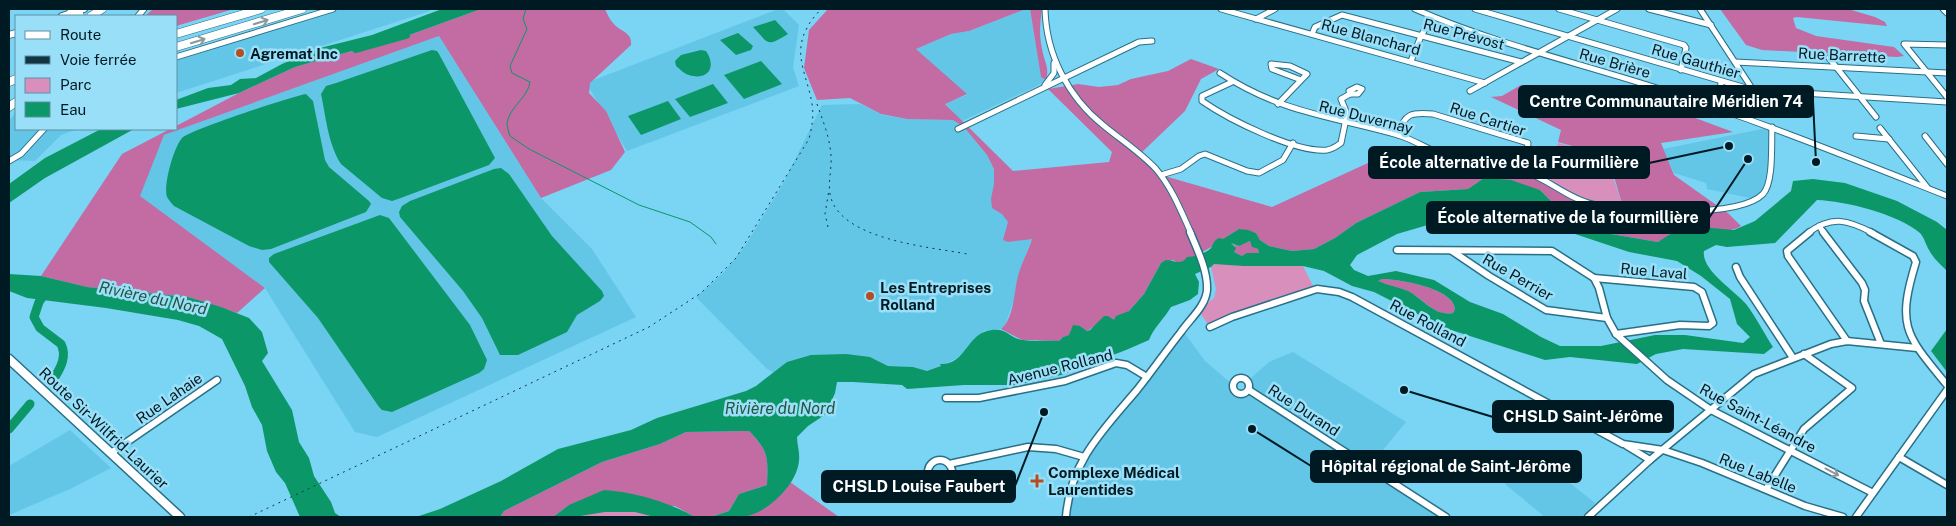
<svg xmlns="http://www.w3.org/2000/svg" width="1956" height="526" font-family="'Public Sans',sans-serif">
	<style>
		.built { fill: #63c6e7 }
		.green { fill: #d88fbc }
		.forest { fill: #c26ca3 }
		.water { fill: #0c9768; fill-rule: evenodd }
		.lines { fill: none; stroke-linecap: round; stroke-linejoin: round }
		.stream { stroke: #0c9768; stroke-width: 1 }
		.river-far1 { stroke: #0c9768; stroke-width: 8 }
		.river { stroke: #0c9768; stroke-width: 9 }
		.minor-far1-casing { stroke: #296f86; stroke-width: 7 }
		.minor-casing { stroke: #296f86; stroke-width: 9 }
		.major-far1-casing { stroke: #296f86; stroke-width: 8 }
		.major-casing { stroke: #296f86; stroke-width: 11 }
		.highway-casing { stroke: #296f86; stroke-width: 9 }
		.minor-far1 { stroke: #fff; stroke-width: 5 }
		.minor { stroke: #fff; stroke-width: 6 }
		.major-far1 { stroke: #fff; stroke-width: 6 }
		.major { stroke: #fff; stroke-width: 8 }
		.highway { stroke: #fff; stroke-width: 8 }
		.rail { stroke: #123542; stroke-width: 1; stroke-dasharray: 2 4.5; stroke-linecap: butt }
		.oneway { stroke: #8c989c }
		.poi-dot { fill: #b44e20; stroke: #9adff8; stroke-width: 2 }
		.labels { text-anchor: middle; dominant-baseline: central; stroke-width: 5; stroke-linejoin: round; paint-order: stroke }
		.street-label { font-size: 15px; fill: #001a23; stroke: #9adff8 }
		.poi-label { font-size: 15px; font-weight: bold; fill: #001a23; stroke: #9adff8; text-anchor: start }
		.water-label { font-size: 16px; font-style: italic; fill: #265540; stroke: #9adff8 }
		.leader { fill: none; stroke: #001a23; stroke-width: 2 }
		.callout-dot { fill: #001a23; stroke: #9adff8; stroke-width: 2 }
		.callout { fill: #001a23; stroke: #001a23; stroke-width: 2 }
		.callout-label { font-size: 16px; text-anchor: middle; font-weight: bold; fill: #fff }
	</style>
	<rect width="100%" height="100%" fill="#7ad4f3"/>
	<!-- built -->
	<g class="built">
		<path d="M341,9H428L430,11L176,93V60Z"/>
		<path d="M778,9H783L799,25L793,67L799,86L627,151L586,83Z"/>
		<path d="M1026,9H1030L1041,77L1046,80L1037,86L962,121L945,103L967,95L916,49L951,34L969,31Z"/>
		<path d="M439,36L541,198L592,249L636,317L377,437L355,432L265,288L139,196L164,135Z"/>
		<path d="M860,104L883,115L907,119L953,120L964,127L987,155L994,169L1003,214L1009,221L1008,242L1032,238L1018,276L1015,296L1005,326L1001,329L984,331L977,337L962,355L937,369L927,371L913,367L888,366L870,357L787,362L774,373L766,368L696,297L724,272L745,246L784,182L822,105Z"/>
		<path d="M16,112V129H78L61,135L35,161L9,160V121Z"/>
		<path d="M1772,127L1768,185L1755,199L1707,189L1706,183L1674,173L1663,149Z"/>
		<path d="M1183,331L1205,361L1232,384L1233,388L1237,392L1244,393L1249,390L1251,378L1269,362L1293,352L1406,422L1369,467L1446,517H1066L1081,462Z"/>
		<path d="M70,430L111,468L70,489L9,515V466Z"/>
		<path d="M1537,457L1595,503L1583,517H1545L1505,484Z"/>
	</g>
	<!-- green -->
	<g class="green">
		<path d="M1558,143L1606,156L1623,207L1664,239L1550,183Z"/>
		<path d="M1221,263L1243,266H1303L1315,290L1210,327L1198,310L1214,298L1216,289L1211,267L1214,264Z"/>
		<path d="M604,511H634L657,517H575Z"/>
	</g>
	<!-- forest -->
	<g class="forest">
		<path d="M153,9H234L176,26V16H145Z"/>
		<path d="M481,9H605C608,16 611,22 617,27C625,33 632,34 631,45L590,83L589,93L606,111L625,152L611,170L541,198L439,36L164,135L140,196L265,288L237,313L188,297L86,287L41,276L122,154L170,129H176V126L239,93L295,67L412,34Z"/>
		<path d="M828,9H1026L969,31L951,34L916,49L967,94L945,104L1013,171L1109,162L1112,152L1048,89L1078,84L1099,87L1118,85L1131,79L1168,71L1191,59L1219,69L1201,79L1185,111L1140,154L1161,175L1272,207L1392,152L1545,181L1588,202L1623,207L1608,156L1558,142L1561,130L1491,97L1502,96L1521,85L1543,98L1571,85L1592,93L1606,92L1633,98L1644,105L1671,109L1733,132L1661,143L1674,175L1729,214L1741,226C1723,238 1701,220 1682,227C1673,230 1666,239 1658,242L1611,234L1586,225L1560,210L1540,190L1484,178L1468,189L1420,192L1356,223L1335,238L1314,249L1292,251L1269,246L1260,240L1256,233L1239,229C1219,241 1201,256 1178,263L1173,260L1161,263L1144,294L1129,311L1114,320L1096,325L1087,331L1080,326L1071,330L1070,335L1063,337L1059,341L1022,340L1001,329C1014,319 1014,291 1018,276C1021,264 1028,252 1032,239L1008,242L1003,240L1008,222L1002,214L992,208L991,199L994,184V169L987,155L964,127L953,120L907,119L881,114L850,98L817,100L804,68L809,30Z"/>
		<path d="M1030,9H1042C1040,22 1039,35 1042,49C1044,61 1050,68 1046,80L1041,77Z"/>
		<path d="M1720,9H1848L1875,17L1885,22L1887,26L1797,17L1793,18L1796,28L1816,36L1894,47L1904,56L1897,57L1762,50L1746,45Z"/>
		<path d="M1250,241L1253,247L1258,249L1259,253L1242,256L1234,252L1235,246L1231,243L1238,246Z"/>
		<path d="M1382,279C1398,279 1454,288 1455,309L1453,313C1436,317 1424,300 1411,293C1401,287 1388,286 1377,281Z"/>
		<path d="M749,431C769,451 768,458 767,485L739,494L729,511L711,517H695L675,506L569,505L553,517H500L504,511L602,462L660,444L686,432Z"/>
		<path d="M790,482L839,517H743C764,511 778,500 790,482Z"/>
	</g>
	<!-- water -->
	<g class="water">
		<path d="M442,9H481L412,34L295,67L239,93L176,109V100L208,88L231,85L240,79L256,78L282,64L320,48L372,35Z"/>
		<path d="M775,20L788,34C766,47 770,45 753,27Z"/>
		<path d="M738,33L753,46L751,50L736,55L720,40Z"/>
		<path d="M432,50L437,51L439,54L495,158L489,165L398,199L392,201L382,198L341,164C328,144 326,117 321,94L326,86L336,83Z"/>
		<path d="M701,50L706,51C717,67 708,81 689,75C684,74 680,69 676,66L675,61L681,55Z"/>
		<path d="M761,61L782,84L744,99L724,75Z"/>
		<path d="M713,84L728,103L690,117L675,99Z"/>
		<path d="M306,94L313,101L325,160L329,167L369,201L371,204L366,212L271,249L262,250L249,246L174,206C172,204 169,200 167,197C163,185 174,147 182,138C190,130 293,96 306,94Z"/>
		<path d="M668,101L681,119L641,135L628,116Z"/>
		<path d="M101,129H134L45,178L9,203V184L45,158Z"/>
		<path d="M501,168L509,174L552,236L602,291L604,296L600,301L577,315L567,332L518,355H500L482,318L463,291L400,217L399,212L402,206L410,201L494,169Z"/>
		<path d="M1484,178L1511,180L1540,190L1560,210L1586,225L1611,234L1658,242L1681,227L1689,226L1734,230L1755,221L1791,191L1793,181L1813,179L1845,183L1897,201L1937,222L1947,230V271C1940,264 1934,259 1929,250C1926,245 1924,237 1920,233C1898,214 1845,201 1817,200L1775,243L1727,247L1716,245L1704,251C1701,270 1734,290 1746,304C1756,317 1764,333 1773,347L1764,354L1683,349L1656,354L1637,364L1570,357L1545,360L1445,328L1374,292L1352,286L1324,271L1303,266H1243L1214,264L1211,267L1195,274L1199,282L1198,294L1190,300L1171,307C1164,319 1154,327 1149,340L1126,350L1061,375L1017,385H964L907,389L902,385L853,382H837L835,393L826,414L808,426L797,437C797,444 800,453 799,460C798,484 766,515 742,517C732,518 721,517 711,517L729,511L739,494L767,485C768,458 769,451 749,431L686,432L660,444L602,462L504,511L500,517H416L440,509L501,481L558,449L631,430L657,418L746,391L756,386L787,362L811,355L846,354L870,357L888,366L913,367L927,371L941,366L940,364C964,366 967,336 987,331C1008,326 1007,338 1023,340C1035,342 1047,340 1059,341L1063,337L1069,335L1073,325L1080,326L1087,331L1090,330L1104,316H1108L1114,320L1116,316L1129,311L1144,294L1161,263L1166,260C1174,260 1181,266 1187,257C1193,257 1207,253 1211,248C1214,243 1213,241 1219,238L1223,239L1239,229L1248,230L1256,233L1260,240L1269,246L1292,251L1314,249L1335,238L1356,223L1420,192L1468,189ZM1465,219L1560,229L1629,252L1677,261L1701,276L1730,299L1737,324L1750,337L1743,343L1685,335H1655L1601,346H1560L1541,337L1503,314L1470,302L1434,280L1396,271L1368,276L1354,270L1350,265L1357,255L1397,234L1438,222ZM1250,241L1252,247L1258,249L1259,253H1247L1242,256L1234,252L1236,248L1231,243L1239,246ZM1382,279C1398,279 1454,288 1455,309L1453,313C1435,317 1422,298 1408,291C1398,287 1387,285 1378,281Z"/>
		<path d="M380,215L389,218L470,325L487,360L484,369L479,373L392,412L382,410L379,407L318,318L269,262V258L274,254Z"/>
		<path d="M9,274L41,276L87,287L188,297L221,307L249,318L262,332L268,353L262,361L292,410L299,442L309,458L314,476L331,502L335,513L341,517H300L285,483L276,472L267,451L262,425L252,407L245,386L222,339L199,326L178,320L106,308L27,298L9,291Z"/>
		<path d="M1947,329V372L1931,351Z"/>
		<path d="M604,490C635,492 668,502 695,517H655L635,512H605L574,517H553L569,505Z"/>
	</g>
	<g class="lines">
		<!-- stream -->
		<path class="stream" d="M526,9L523,19L527,29L510,66L512,73L530,82C528,98 508,108 507,124C507,127 509,133 510,136L529,149L639,205L690,222L711,237L716,244"/>
		<!-- river-far1 -->
		<path class="river-far1" d="M356,49L406,35"/>
		<!-- river -->
		<g class="river">
			<path d="M46,292L39,302L34,317L40,328L61,344C67,356 61,367 55,377"/>
			<path d="M9,429L30,404"/>
		</g>
		<!-- minor-far1 casing -->
		<g class="minor-far1-casing">
			<g id="minor-far1">
				<path d="M1045,9C1046,54 1068,97 1103,125C1121,140 1140,152 1156,169C1172,188 1181,211 1191,233"/>
				<path d="M1221,9L1485,83"/>
				<path d="M1415,9C1495,44 1580,63 1663,90C1759,121 1853,159 1947,196"/>
				<path d="M1475,9L1753,90L1947,102"/>
				<path d="M1559,9L1684,45L1686,48L1681,70"/>
				<path d="M1649,9L1711,25"/>
				<path d="M1700,9L1753,90"/>
				<path d="M1943,9L1947,13"/>
				<path d="M138,16L144,9"/>
				<path d="M1256,19L1275,9"/>
				<path d="M1312,34L1315,27L1342,15L1521,62"/>
				<path d="M1947,45L1904,44L1947,97"/>
				<path d="M176,57L333,9"/>
				<path d="M1829,58L1876,117"/>
				<path d="M1411,61L1421,36L1432,17"/>
				<path d="M1735,62L1947,73"/>
				<path d="M1220,73C1281,113 1331,116 1398,135C1418,141 1436,155 1457,160C1479,165 1502,164 1524,171C1548,179 1567,198 1592,204C1626,212 1739,219 1763,194C1774,182 1771,143 1772,127"/>
				<path d="M1232,82L1202,96V101C1228,119 1295,153 1327,150C1333,149 1337,146 1341,143L1347,114L1341,99L1350,94"/>
				<path d="M1045,85L1054,73V63"/>
				<path d="M1357,87L1362,89L1358,94H1350L1349,91Z"/>
				<path d="M1470,91L1617,9"/>
				<path d="M1278,104L1307,74L1290,66L1271,64L1272,69L1301,80"/>
				<path d="M1719,109L1721,82"/>
				<path d="M1684,112L1688,99"/>
				<path d="M1880,128L1927,187"/>
				<path d="M958,129L1139,42L1152,41"/>
				<path d="M1398,135C1404,113 1412,112 1433,114L1528,143L1525,172"/>
				<path d="M1856,136L1889,139"/>
				<path d="M1925,136L1947,164"/>
				<path d="M9,161L21,154L44,129"/>
				<path d="M1161,175L1181,169L1199,156L1205,154L1247,171L1259,173L1283,160L1293,143"/>
				<path d="M1819,226L1824,233"/>
				<path d="M1808,233C1832,215 1848,220 1873,233"/>
			</g>
		</g>
		<!-- minor casing -->
		<g class="minor-casing">
			<g id="minor">
				<path d="M1810,232L1787,251L1788,256L1847,341"/>
				<path d="M1823,232L1862,283L1865,290L1864,301L1881,344"/>
				<path d="M1870,232L1913,256L1916,262C1896,327 1906,335 1947,385"/>
				<path d="M1397,250L1552,251L1594,278L1599,288L1607,318L1616,334L1667,380L1711,410L1873,493"/>
				<path d="M1452,251L1489,276L1546,310L1607,318"/>
				<path d="M1736,267L1740,277L1793,358"/>
				<path d="M1594,278L1694,287L1702,292L1713,323L1709,326L1680,325L1616,334"/>
				<path d="M1210,327L1232,317L1317,289L1339,292L1352,297L1623,444L1663,450L1702,463L1805,506L1843,517"/>
				<circle cx="1241" cy="386" r="8"/>
				<path d="M1249,390L1446,517"/>
				<path d="M946,398H979L1065,381L1116,363L1127,365L1147,377"/>
				<path d="M1627,446L1650,460"/>
				<path d="M111,453L217,380"/>
				<path d="M1899,457L1947,485"/>
				<circle cx="940" cy="472" r="12"/>
				<path d="M949,464L1028,447L1056,449L1084,457"/>
				<path d="M1767,488L1804,429L1852,388L1804,354"/>
				<path d="M1066,517C1070,462 1103,430 1137,390C1152,371 1166,351 1181,332C1189,320 1206,306 1207,290C1208,271 1197,249 1190,232"/>
				<path d="M1588,517L1650,460L1754,374L1831,344L1847,341L1917,348"/>
				<path d="M1856,517L1947,390"/>
			</g>
		</g>
		<!-- major-far1 casing -->
		<g class="major-far1-casing">
			<g id="major-far1">
				<path d="M62,16L84,9"/>
				<path d="M9,35L16,33"/>
			</g>
		</g>
		<!-- major casing -->
		<g class="major-casing">
			<path id="major" d="M9,359L180,517"/>
		</g>
		<!-- highway casing -->
		<g class="highway-casing">
			<g id="highway">
				<path d="M78,11L80,16"/>
				<path d="M71,13L72,16"/>
				<path d="M91,16L102,9"/>
				<path d="M176,34L261,9"/>
				<path d="M176,47L302,9"/>
				<path d="M9,82L16,79"/>
				<path d="M9,107L16,102"/>
			</g>
		</g>
		<!-- minor-far1 -->
		<use href="#minor-far1" class="minor-far1"/>
		<!-- minor -->
		<use href="#minor" class="minor"/>
		<!-- major-far1 -->
		<use href="#major-far1" class="major-far1"/>
		<!-- major -->
		<use href="#major" class="major"/>
		<!-- highway -->
		<use href="#highway" class="highway"/>
		<!-- rail -->
		<g class="rail">
			<path d="M817,104C823,121 830,138 831,156C832,168 828,181 830,194C838,240 931,247 967,254"/>
			<path d="M828,227L825,214L829,190"/>
			<path d="M249,517L649,327L701,293L736,258L809,139C812,127 814,116 812,104C808,77 792,55 807,28C810,21 816,15 821,9"/>
		</g>
	</g>
	<!-- one-way arrows -->
	<defs><path id="oneway-shaft" d="M-6 0H5M1.5-3L5.5 0L1.5 3" fill="none" stroke-width="1.6" stroke-linecap="round" stroke-linejoin="round" transform="scale(1.25)"/></defs>
	<g class="oneway">
		<use href="#oneway-shaft" transform="translate(261 22) rotate(-17)"/>
		<use href="#oneway-shaft" transform="translate(198 41) rotate(-17)"/>
		<use href="#oneway-shaft" transform="translate(1832 472) rotate(28)"/>
	</g>
	<!-- markers -->
	<g class="poi-dot">
		<circle cx="240" cy="53" r="5"/>
		<circle cx="870" cy="296" r="5"/>
		<path d="M1034.5 473.5h5v5h5v5h-5v5h-5v-5h-5v-5h5z"/>
	</g>
	<g class="labels">
		<!-- street labels -->
		<g class="street-label">
			<text transform="translate(1464 34) rotate(15)">Rue Prévost</text>
			<text transform="translate(1371 37) rotate(15)">Rue Blanchard</text>
			<text transform="translate(1842 55) rotate(3)">Rue Barrette</text>
			<text transform="translate(1696 61) rotate(16)">Rue Gauthier</text>
			<text transform="translate(1615 63) rotate(16)">Rue Brière</text>
			<text transform="translate(1366 117) rotate(14)">Rue Duvernay</text>
			<text transform="translate(1488 119) rotate(18)">Rue Cartier</text>
			<text transform="translate(1654 271) rotate(5)">Rue Laval</text>
			<text transform="translate(1518 277) rotate(30)">Rue Perrier</text>
			<text transform="translate(1428 323) rotate(28)">Rue Rolland</text>
			<text transform="translate(1060 367) rotate(-14)">Avenue Rolland</text>
			<text transform="translate(169 398) rotate(-35)">Rue Lahaie</text>
			<text transform="translate(1304 410) rotate(33)">Rue Durand</text>
			<text transform="translate(1758 418) rotate(28)">Rue Saint-Léandre</text>
			<text transform="translate(104 428) rotate(43)">Route Sir-Wilfrid-Laurier</text>
			<text transform="translate(1758 473) rotate(22)">Rue Labelle</text>
		</g>
		<!-- poi labels -->
		<g class="poi-label">
			<text x="250" y="53">Agremat Inc</text>
			<text x="880" y="287">Les Entreprises<tspan x="880" dy="17">Rolland</tspan></text>
			<text x="1048" y="472">Complexe Médical<tspan x="1048" dy="17">Laurentides</tspan></text>
		</g>
		<!-- water labels -->
		<g class="water-label">
			<text transform="translate(153 298) rotate(12)">Rivière du Nord</text>
			<text x="780" y="408">Rivière du Nord</text>
		</g>
	</g>
	<!-- callouts -->
	<path class="leader" d="M1816 162L1813 101M1729 146L1649 163M1748 159L1709 218M1404 390L1493 417M1252 429L1311 466M1044 412L1015 486"/>
	<g class="callout-dot">
		<circle cx="1816" cy="162" r="5"/>
		<circle cx="1729" cy="146" r="5"/>
		<circle cx="1748" cy="159" r="5"/>
		<circle cx="1404" cy="390" r="5"/>
		<circle cx="1252" cy="429" r="5"/>
		<circle cx="1044" cy="412" r="5"/>
	</g>
	<g class="callout">
		<rect x="1519" y="86" width="294" height="31" rx="5"/>
		<rect x="1369" y="147" width="280" height="31" rx="5"/>
		<rect x="1427" y="202" width="282" height="31" rx="5"/>
		<rect x="1493" y="401" width="180" height="31" rx="5"/>
		<rect x="1311" y="451" width="270" height="31" rx="5"/>
		<rect x="822" y="471" width="193" height="31" rx="5"/>
	</g>
	<g class="callout-label">
		<text x="1666" y="107">Centre Communautaire Méridien 74</text>
		<text x="1509" y="168">École alternative de la Fourmilière</text>
		<text x="1568" y="223">École alternative de la fourmillière</text>
		<text x="1583" y="422">CHSLD Saint-Jérôme</text>
		<text x="1446" y="472">Hôpital régional de Saint-Jérôme</text>
		<text x="919" y="492">CHSLD Louise Faubert</text>
	</g>
	<!-- border -->
	<rect width="1956" height="526" fill="none" stroke="#001a23" stroke-width="20"/>
	<!-- legend -->
	<rect x="15" y="15" width="162" height="115" fill="#9adff8" stroke="#5c90a3"/>
	<rect x="25" y="31" width="25" height="8" fill="#ffffff" stroke="#5c90a3"/>
	<text x="60" y="40" font-size="15" fill="#001a23">Route</text>
	<rect x="25" y="56" width="25" height="8" fill="#123542" stroke="#5c90a3"/>
	<text x="60" y="65" font-size="15" fill="#001a23">Voie ferrée</text>
	<rect x="25" y="78" width="25" height="15" fill="#d88fbc" stroke="#5c90a3"/>
	<text x="60" y="90" font-size="15" fill="#001a23">Parc</text>
	<rect x="25" y="102" width="25" height="15" fill="#0c9768" stroke="#5c90a3"/>
	<text x="60" y="115" font-size="15" fill="#001a23">Eau</text>
</svg>
